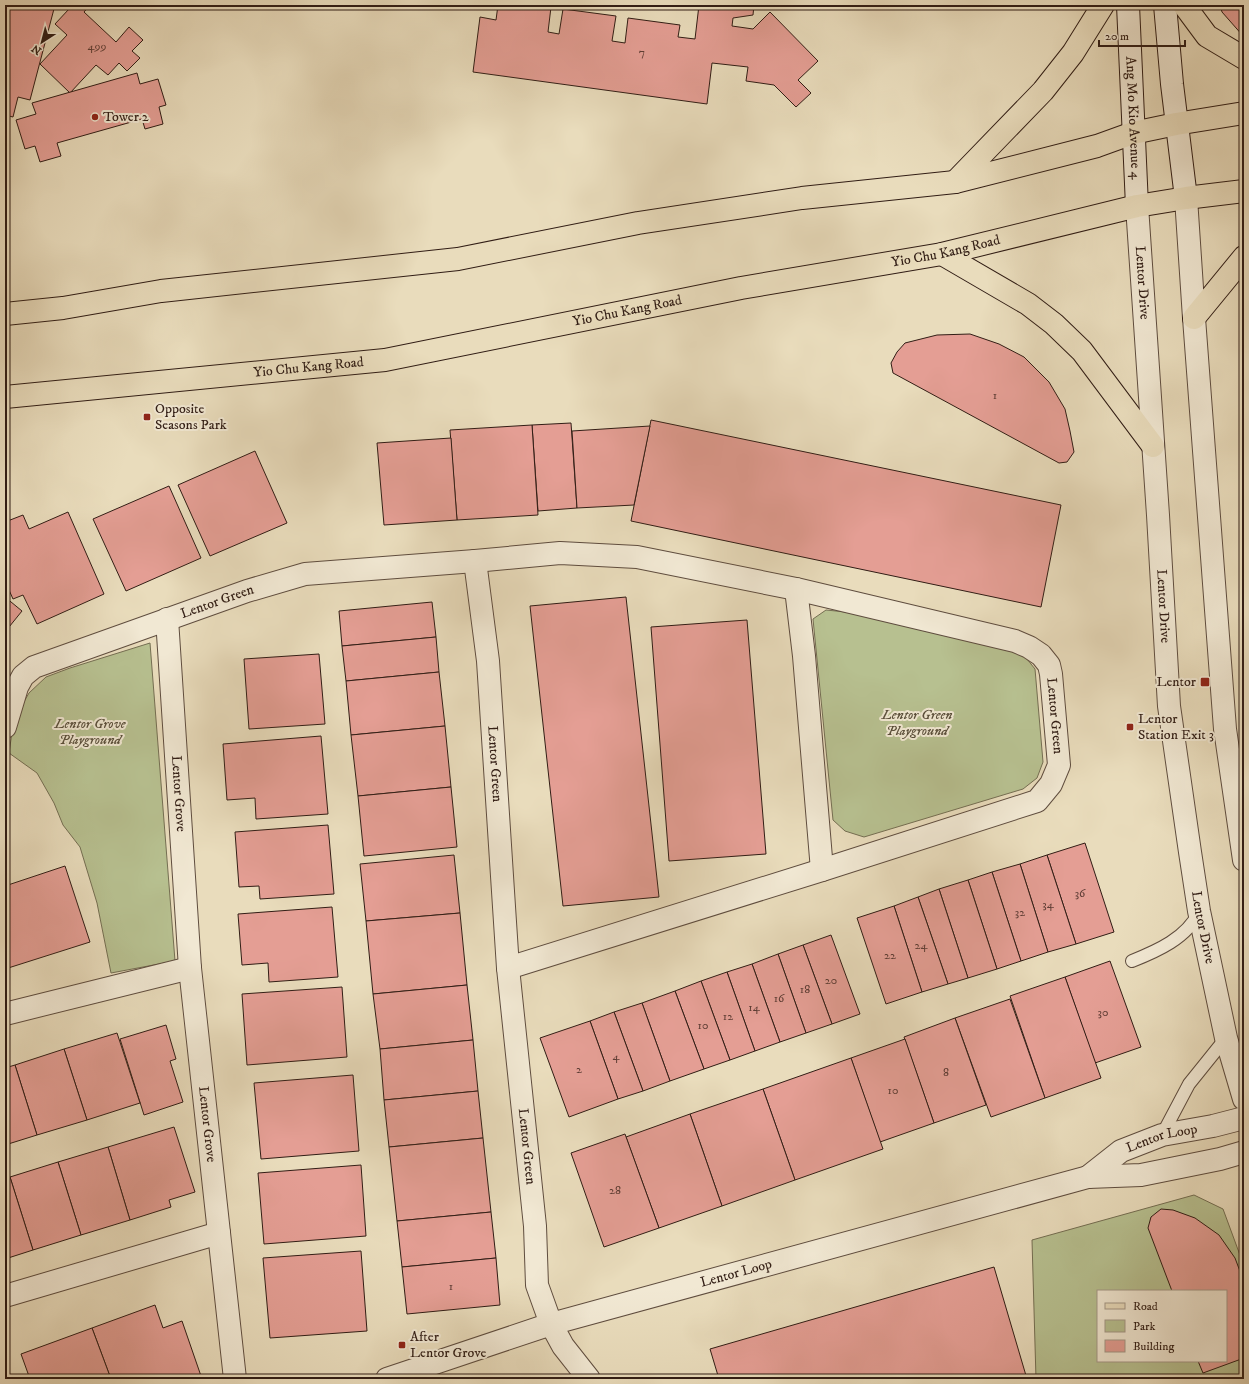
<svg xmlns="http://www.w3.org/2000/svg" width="1249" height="1384" font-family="'IM FELL DW Pica',serif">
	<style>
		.green { fill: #b7c090; stroke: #746e52; fill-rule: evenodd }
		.building { fill: #e49e94; stroke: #311d15 }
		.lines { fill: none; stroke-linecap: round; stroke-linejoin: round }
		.service-casing { stroke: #5f4d3f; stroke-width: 14 }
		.minor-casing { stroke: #5f4d3f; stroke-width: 24 }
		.secondary-casing { stroke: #311d15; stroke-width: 24 }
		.primary-casing { stroke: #311d15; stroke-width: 24 }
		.service { stroke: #f1e8d3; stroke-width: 12 }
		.minor { stroke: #f1e8d3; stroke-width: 22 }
		.secondary { stroke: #f1e8d3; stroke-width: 22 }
		.primary { stroke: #e9dcbc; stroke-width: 22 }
		.poi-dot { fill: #8f2418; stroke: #f1e8d3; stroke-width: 1.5 }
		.labels { text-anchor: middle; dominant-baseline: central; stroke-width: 4; stroke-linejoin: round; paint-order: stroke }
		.number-label { font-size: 12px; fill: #5e3d35 }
		.poi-label { font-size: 14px; fill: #311d15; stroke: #f1e8d3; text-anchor: start }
		.street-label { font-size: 14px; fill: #311d15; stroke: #f1e8d3 }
		.park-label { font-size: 14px; font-style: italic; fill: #594e3a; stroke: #f1e8d3 }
	</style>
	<rect width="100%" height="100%" fill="#e9dcbc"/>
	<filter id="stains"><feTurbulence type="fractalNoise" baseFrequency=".005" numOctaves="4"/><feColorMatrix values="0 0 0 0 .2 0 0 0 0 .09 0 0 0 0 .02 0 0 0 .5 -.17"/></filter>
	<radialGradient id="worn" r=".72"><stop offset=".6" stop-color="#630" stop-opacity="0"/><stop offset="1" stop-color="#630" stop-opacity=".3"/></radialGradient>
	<!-- green -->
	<g class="green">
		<path d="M826,610L846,612L1011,648L1023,654L1035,669L1043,762L1037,778L1023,789L864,837L845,831L833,820L813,619Z"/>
		<path d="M150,643L175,961L111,973L97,903L80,847L63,825L54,803L37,773L9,753L14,719L29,693L46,677L70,668Z"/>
		<path d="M1194,1195L1223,1209L1244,1266V1379H1036L1032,1240ZM1098,1291H1226V1361H1098Z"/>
	</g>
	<!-- building -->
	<g class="building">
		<path d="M8,5H55L30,100L18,97L13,117L5,115V16Z"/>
		<path d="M64,5H90L84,12L116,42L129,27L143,40L132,51L140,58L127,71L119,63L108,75L96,65L70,93L40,64L67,35L55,24L69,9Z"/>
		<path d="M498,5H534L551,7L548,32L559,34L563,9L616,16L612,41L625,43L628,18L680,25L678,37L695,39L699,5H754L753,15L733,18L732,26L753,29L770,12L818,61L798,80L811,93L796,107L774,85L746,81L748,67L712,63L707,104L473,72L480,17L496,20Z"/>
		<path d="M1220,5H1244V37L1222,12Z"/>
		<path d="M137,73L140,84L158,79L166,105L159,107L163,124L145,129L142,119L57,143L61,156L40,162L35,146L25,149L16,120L36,114L32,103Z"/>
		<path d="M970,334L999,344L1024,357L1049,382L1065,409L1070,431L1074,452L1067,462L1059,463L893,373L891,363L897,352L905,343L937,335Z"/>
		<path d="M651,420L1061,505L1041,607L631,521Z"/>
		<path d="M571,423L577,508L538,511L532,425Z"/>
		<path d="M532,425L538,515L457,520L450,430Z"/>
		<path d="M650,426L634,505L577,508L572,431Z"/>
		<path d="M451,438L457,520L384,525L377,443Z"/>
		<path d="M255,451L287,523L210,556L178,485Z"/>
		<path d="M169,486L201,558L126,591L93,519Z"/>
		<path d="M68,512L104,594L37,624L23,595L13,599L5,581V522L23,515L29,529Z"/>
		<path d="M5,597L22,611L5,632Z"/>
		<path d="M626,597L659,897L563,906L530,606Z"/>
		<path d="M432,602L436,637L342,646L339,611Z"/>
		<path d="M747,620L766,854L669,861L651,627Z"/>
		<path d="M436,637L439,672L346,681L342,646Z"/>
		<path d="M319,654L325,724L249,729L244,659Z"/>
		<path d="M439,672L445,726L351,735L346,681Z"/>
		<path d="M445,726L451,787L358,796L351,735Z"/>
		<path d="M321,736L328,814L256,819L255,798L227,800L223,744Z"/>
		<path d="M451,787L457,847L364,856L358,796Z"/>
		<path d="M328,825L334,894L260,899L259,886L239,887L235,832Z"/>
		<path d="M1085,843L1114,932L1076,944L1047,855Z"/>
		<path d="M454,855L460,913L366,921L360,864Z"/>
		<path d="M1047,855L1076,944L1048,952L1020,864Z"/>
		<path d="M1020,864L1048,952L1021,961L992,872Z"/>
		<path d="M65,866L90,942L5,969V886Z"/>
		<path d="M992,872L1021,961L997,969L968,880Z"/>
		<path d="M968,880L997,969L968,978L939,889Z"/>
		<path d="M939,889L968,978L948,984L918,897Z"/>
		<path d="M918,897L948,984L922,992L894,906Z"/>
		<path d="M894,906L922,992L886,1004L857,918Z"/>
		<path d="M332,907L338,977L269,982L268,963L242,965L238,914Z"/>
		<path d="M460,913L467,985L373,994L366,921Z"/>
		<path d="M831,935L860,1014L832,1024L803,945Z"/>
		<path d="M803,945L832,1024L806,1033L778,954Z"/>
		<path d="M778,954L806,1033L780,1042L752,964Z"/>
		<path d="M1110,961L1141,1047L1095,1063L1065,977Z"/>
		<path d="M752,964L780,1042L755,1051L727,972Z"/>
		<path d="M727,972L755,1051L730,1060L701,981Z"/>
		<path d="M1065,977L1101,1078L1045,1098L1010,996Z"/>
		<path d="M701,981L730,1060L704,1069L675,991Z"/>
		<path d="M467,985L473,1040L380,1049L373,994Z"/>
		<path d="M342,987L347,1057L247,1065L242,994Z"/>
		<path d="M675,991L704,1069L670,1081L642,1003Z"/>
		<path d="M1010,999L1045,1098L991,1117L955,1018Z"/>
		<path d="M642,1003L670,1081L643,1091L614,1012Z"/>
		<path d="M614,1012L643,1091L618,1099L590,1021Z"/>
		<path d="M955,1018L986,1105L934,1123L904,1037Z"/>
		<path d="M590,1021L618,1099L569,1117L540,1038Z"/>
		<path d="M166,1025L176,1059L170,1061L183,1102L144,1115L120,1039Z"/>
		<path d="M117,1033L140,1103L87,1120L64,1049Z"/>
		<path d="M905,1039L934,1123L880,1142L851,1058Z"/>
		<path d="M473,1040L478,1091L384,1100L380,1049Z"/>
		<path d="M64,1049L87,1120L37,1135L15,1065Z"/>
		<path d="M851,1058L883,1149L795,1180L763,1089Z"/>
		<path d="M15,1065L37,1135L5,1145V1068Z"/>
		<path d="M353,1075L359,1151L261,1159L254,1083Z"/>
		<path d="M763,1089L795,1180L722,1206L690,1114Z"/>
		<path d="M478,1091L483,1138L389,1147L384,1100Z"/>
		<path d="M690,1114L722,1206L659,1228L626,1137Z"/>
		<path d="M174,1127L195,1192L169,1200L171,1207L130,1220L108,1147Z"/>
		<path d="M625,1134L659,1228L604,1247L571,1153Z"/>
		<path d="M483,1138L491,1212L397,1221L389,1147Z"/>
		<path d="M108,1147L130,1220L81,1235L58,1162Z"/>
		<path d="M58,1162L81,1235L33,1250L10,1177Z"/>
		<path d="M361,1165L366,1236L264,1244L258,1173Z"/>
		<path d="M10,1177L33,1250L5,1259V1179Z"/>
		<path d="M1161,1209L1173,1210L1195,1218L1219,1235L1235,1258L1244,1282V1358L1203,1373L1198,1361H1226V1291H1172L1148,1228L1151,1217Z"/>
		<path d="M491,1212L496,1258L402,1267L397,1221Z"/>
		<path d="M361,1251L367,1331L270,1338L263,1258Z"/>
		<path d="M496,1258L500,1305L407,1314L402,1267Z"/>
		<path d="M994,1267L1027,1379H719L710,1349Z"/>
		<path d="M155,1305L163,1328L182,1321L201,1376L192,1379H111L92,1328Z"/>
		<path d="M92,1328L111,1379H30L21,1354Z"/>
	</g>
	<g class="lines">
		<!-- service casing -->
		<g class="service-casing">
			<g id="service">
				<path d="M1132,961C1157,951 1187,938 1199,912"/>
				<path d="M1162,1135L1189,1084L1226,1038"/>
			</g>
		</g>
		<!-- minor casing -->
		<g class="minor-casing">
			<g id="minor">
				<path d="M1186,198L1194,318L1225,729L1244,860"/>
				<path id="s1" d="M1137,206L1158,515L1169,706L1190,852L1199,911L1226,1038L1244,1099"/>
				<path id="s2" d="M475,561L488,661L508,968L535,1226L537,1285L551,1324L563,1346L589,1379"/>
				<path d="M796,589L804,656L822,870"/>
				<path id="s3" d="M167,619L190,968L235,1379"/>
				<path id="s4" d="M5,727L17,687L23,676L34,667L247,591L305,574L475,561L560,553L637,557L796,589L1015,641L1029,647L1041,655L1049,665L1051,674L1059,765L1051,784L1037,801L822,870L508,968"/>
				<path d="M5,1014L190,968"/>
				<path id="s5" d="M1088,1177L1121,1151L1162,1135L1213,1126L1244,1118"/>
				<path d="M5,1296L219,1233"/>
				<path id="s6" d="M387,1379L551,1324L1088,1177L1141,1175L1220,1159L1244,1152"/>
			</g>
		</g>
		<!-- secondary casing -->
		<g class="secondary-casing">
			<g id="secondary">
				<path id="s7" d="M1128,5L1137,206"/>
				<path d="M1165,5L1172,84L1186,198"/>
			</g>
		</g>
		<!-- primary casing -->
		<g class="primary-casing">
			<g id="primary">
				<path d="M1184,5L1207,36L1244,58"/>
				<path d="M955,182L1043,91L1073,53L1103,5"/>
				<path d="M942,254L1028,304L1054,324L1082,351L1153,446"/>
				<path d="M5,314L63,308L161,291L458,259L638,223L802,198L955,182L1097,146L1133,133L1176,124L1244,113"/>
				<path d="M1194,318L1244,257"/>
				<path id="s8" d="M5,397L385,360L741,288L942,254L1137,206L1186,198L1244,191"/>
			</g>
		</g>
		<!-- service -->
		<use href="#service" class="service"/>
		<!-- minor -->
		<use href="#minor" class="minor"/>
		<!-- secondary -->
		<use href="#secondary" class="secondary"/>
		<!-- primary -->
		<use href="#primary" class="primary"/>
	</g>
	<!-- markers -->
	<g class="poi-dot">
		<circle cx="95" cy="117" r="4"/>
		<rect x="143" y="413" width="8" height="8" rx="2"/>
		<rect x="1200" y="677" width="10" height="10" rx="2"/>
		<rect x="1126" y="723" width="8" height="8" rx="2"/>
		<rect x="398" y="1341" width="8" height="8" rx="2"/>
	</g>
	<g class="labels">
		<!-- number labels -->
		<g class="number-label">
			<text x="97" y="46">499</text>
			<text x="642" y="52">7</text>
			<text x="995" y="395">1</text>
			<text x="1080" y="893">36</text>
			<text x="1048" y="904">34</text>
			<text x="1020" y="912">32</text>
			<text x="921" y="945">24</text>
			<text x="890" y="955">22</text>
			<text x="831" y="980">20</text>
			<text x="805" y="989">18</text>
			<text x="779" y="998">16</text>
			<text x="754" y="1007">14</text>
			<text x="1103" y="1012">30</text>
			<text x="728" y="1016">12</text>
			<text x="703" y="1025">10</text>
			<text x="616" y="1056">4</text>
			<text x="579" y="1069">2</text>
			<text x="946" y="1072">8</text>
			<text x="893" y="1090">10</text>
			<text x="615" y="1190">28</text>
			<text x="451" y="1286">1</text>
		</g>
		<!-- poi labels -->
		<g class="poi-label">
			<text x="103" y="117">Tower 2</text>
			<text x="155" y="409">Opposite<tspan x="155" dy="16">Seasons Park</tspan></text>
			<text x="1196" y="682" text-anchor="end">Lentor</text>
			<text x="1138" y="719">Lentor<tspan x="1138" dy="16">Station Exit 3</tspan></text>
			<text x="410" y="1337">After<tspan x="410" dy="16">Lentor Grove</tspan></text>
		</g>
		<!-- street labels -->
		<g class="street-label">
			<text stroke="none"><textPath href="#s7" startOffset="113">Ang Mo Kio Avenue 4</textPath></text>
			<text stroke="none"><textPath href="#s8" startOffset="953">Yio Chu Kang Road</textPath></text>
			<text stroke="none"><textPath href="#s1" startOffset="77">Lentor Drive</textPath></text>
			<text stroke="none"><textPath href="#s8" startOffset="629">Yio Chu Kang Road</textPath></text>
			<text stroke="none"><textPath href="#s8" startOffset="305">Yio Chu Kang Road</textPath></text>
			<text stroke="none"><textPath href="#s4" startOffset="263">Lentor Green</textPath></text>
			<text stroke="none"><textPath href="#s1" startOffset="401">Lentor Drive</textPath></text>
			<text stroke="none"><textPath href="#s4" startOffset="1169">Lentor Green</textPath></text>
			<text stroke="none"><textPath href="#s2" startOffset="204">Lentor Green</textPath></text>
			<text stroke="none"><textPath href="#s3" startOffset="175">Lentor Grove</textPath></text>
			<text stroke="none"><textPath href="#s1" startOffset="725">Lentor Drive</textPath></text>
			<text stroke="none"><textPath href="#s3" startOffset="507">Lentor Grove</textPath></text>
			<text stroke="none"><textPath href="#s5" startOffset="85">Lentor Loop</textPath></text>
			<text stroke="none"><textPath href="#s2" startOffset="588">Lentor Green</textPath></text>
			<text stroke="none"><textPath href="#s6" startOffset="365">Lentor Loop</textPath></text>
		</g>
		<!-- park labels -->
		<g class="park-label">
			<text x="917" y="715">Lentor Green<tspan x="917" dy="16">Playground</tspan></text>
			<text x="90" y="724">Lentor Grove<tspan x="90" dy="16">Playground</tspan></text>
		</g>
	</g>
	<!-- margin -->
	<rect width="1249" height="1384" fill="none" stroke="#e9dcbc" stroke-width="20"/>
	<rect x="6" y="6" width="1237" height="1372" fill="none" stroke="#311d15" stroke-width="2"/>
	<rect x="10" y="10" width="1229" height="1364" fill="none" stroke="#311d15"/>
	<!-- legend -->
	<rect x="1097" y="1290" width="130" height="72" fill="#f1e8d3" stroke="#a49787"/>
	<rect x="1105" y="1303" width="20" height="6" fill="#e9dcbc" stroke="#a49787"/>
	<text x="1133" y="1310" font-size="12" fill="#311d15">Road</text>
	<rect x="1105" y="1320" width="20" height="12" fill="#b7c090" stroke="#a49787"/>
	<text x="1133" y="1330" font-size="12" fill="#311d15">Park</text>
	<rect x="1105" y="1340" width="20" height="12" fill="#e49e94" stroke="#a49787"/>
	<text x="1133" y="1350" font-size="12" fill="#311d15">Building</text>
	<!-- north arrow -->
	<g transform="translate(42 42) rotate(216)" stroke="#f1e8d3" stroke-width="3" paint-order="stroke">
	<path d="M0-3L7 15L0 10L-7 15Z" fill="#311d15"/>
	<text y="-6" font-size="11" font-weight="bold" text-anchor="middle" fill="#311d15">N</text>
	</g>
	<!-- scale -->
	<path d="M1099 40v6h86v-6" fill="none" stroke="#311d15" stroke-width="2"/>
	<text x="1105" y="40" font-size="12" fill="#311d15" stroke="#f1e8d3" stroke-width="3" paint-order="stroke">20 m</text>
	<rect width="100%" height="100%" filter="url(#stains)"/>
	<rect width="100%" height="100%" fill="url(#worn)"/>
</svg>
